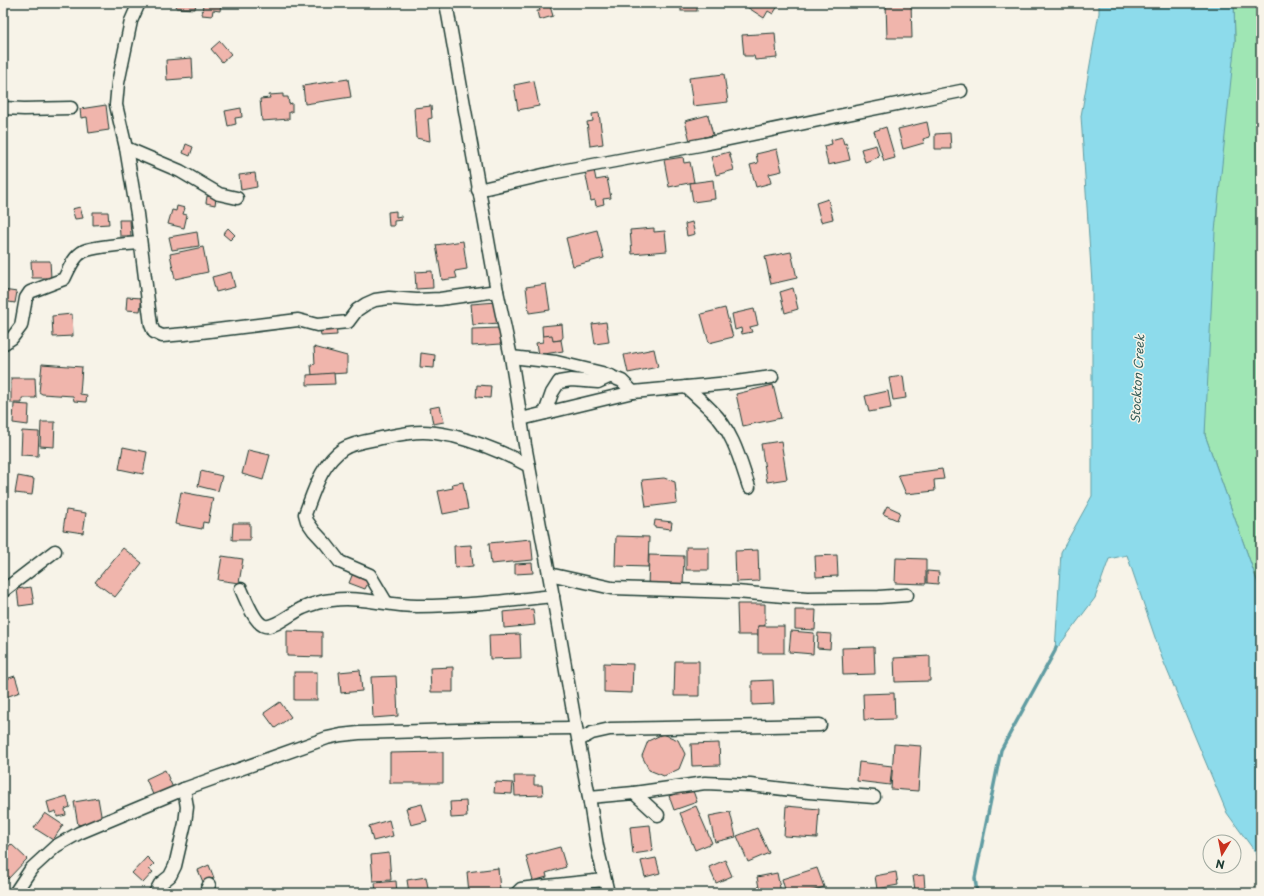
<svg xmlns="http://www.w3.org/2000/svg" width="1264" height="896" font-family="'Playpen Sans',sans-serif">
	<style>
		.green { fill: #9fe6b4; stroke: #5f9274 }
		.water { fill: #8ddbeb; stroke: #619ca2 }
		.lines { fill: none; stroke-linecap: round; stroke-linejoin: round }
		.stream { stroke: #619ca2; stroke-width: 3.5 }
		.building { fill: #f0b5ac; stroke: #1f3d34 }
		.minor-casing { stroke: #1f3d34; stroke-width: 15 }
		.minor { stroke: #f7f3e8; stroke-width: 12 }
		.labels { text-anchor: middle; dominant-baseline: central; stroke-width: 3; stroke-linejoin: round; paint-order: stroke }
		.water-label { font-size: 12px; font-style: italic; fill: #355d59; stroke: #f7f3e8 }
	</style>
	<rect width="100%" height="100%" fill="#f7f3e8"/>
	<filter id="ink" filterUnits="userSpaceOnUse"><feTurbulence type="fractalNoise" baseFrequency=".025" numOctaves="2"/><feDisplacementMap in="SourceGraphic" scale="8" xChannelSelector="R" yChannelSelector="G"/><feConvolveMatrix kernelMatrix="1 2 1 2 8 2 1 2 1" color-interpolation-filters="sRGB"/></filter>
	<g filter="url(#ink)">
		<!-- green -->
		<path class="green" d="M1234,3H1261V592L1205,435L1201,231L1235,41Z"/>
		<!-- water -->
		<path class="water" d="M1099,3H1234L1235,41L1215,231L1205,435L1261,592V860L1227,813L1162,658L1127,555L1109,559L1095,598L1055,651L1061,552L1092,496V283L1081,116L1099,13Z"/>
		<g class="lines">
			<!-- stream -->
			<path class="stream" d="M977,893L975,878L1001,750L1055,651L1056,647"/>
		</g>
		<!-- building -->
		<g class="building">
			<path d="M177,3H196L195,9L176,8Z"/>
			<path d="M203,3H221L220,11L213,10L212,16L202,15Z"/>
			<path d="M544,3H549L553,16L539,20L537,11H540L538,4Z"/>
			<rect x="681" y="3" width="16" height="8"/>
			<path d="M750,3H780L773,14L768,11L764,18L747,7Z"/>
			<path d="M886,3H911L912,38H887Z"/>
			<path d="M775,33L777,58L755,60L754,56H744L742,35Z"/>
			<path d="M220,41L231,54L222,62L211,49Z"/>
			<path d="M192,58L193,78L167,80L166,60Z"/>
			<path d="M724,74L728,102L693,106L689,78Z"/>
			<path d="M348,79L351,97L305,104L303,86Z"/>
			<path d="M534,81L539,106L518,110L514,85Z"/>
			<path d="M283,94V97H288L289,104L292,103V112H289V119L262,121L260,99L270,98L269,95Z"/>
			<path d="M106,105L109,130L89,133L87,117L81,118L80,109Z"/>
			<path d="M431,106L432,118L428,119L430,141L416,138L414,108Z"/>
			<path d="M241,108L242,117L235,118L236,124L228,126L225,111Z"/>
			<path d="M599,113L603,144L590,146L587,122L593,121L592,114Z"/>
			<path d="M708,115L713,135L690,141L685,121Z"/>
			<path d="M927,122L930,137L923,139L924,143L903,149L898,129Z"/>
			<path d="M886,127L895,158L884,161L874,131Z"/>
			<path d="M950,133L951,149H935V134Z"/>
			<path d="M842,137L844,144L846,143L850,160L828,165L824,146L832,144L831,140Z"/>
			<path d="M186,144L193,147L190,156L183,153Z"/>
			<path d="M876,145L879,157L865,162L861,149Z"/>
			<path d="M777,149L782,171L769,174L771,183L756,187L750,165L758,163L756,154Z"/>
			<path d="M729,152L734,170L716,175L711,157Z"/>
			<path d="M683,157L684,163L690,162L694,182L669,187L664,160Z"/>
			<path d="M594,170L596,180L607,178L611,198L603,199L604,204L596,206L595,200L591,201L585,171Z"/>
			<path d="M255,173L257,187L241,190L239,175Z"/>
			<path d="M713,180L715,199L693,202L690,183Z"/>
			<path d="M207,196L216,198L215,205L206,203Z"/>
			<path d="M828,199L833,219L821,222L816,203Z"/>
			<path d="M177,206L185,208L183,214L187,215L184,228L168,224L172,210L176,211Z"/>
			<path d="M80,207L83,218L75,219L72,209Z"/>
			<path d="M396,211V217L401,216V220L394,221V226H389L388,212Z"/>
			<path d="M93,212H108L109,224L93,225Z"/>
			<path d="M119,220H130L131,236H120Z"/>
			<path d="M692,222L695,234L687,236L685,224Z"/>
			<path d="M228,228L235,235L230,240L223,234Z"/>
			<path d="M654,228V232L665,231L667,251L632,254L630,230Z"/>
			<path d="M597,230L604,258L573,266L566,238Z"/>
			<path d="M197,232L199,246L172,250L169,237Z"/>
			<path d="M463,241L467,269L455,271L457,278L442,280L436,245Z"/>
			<path d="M203,247L208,272L175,279L170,254Z"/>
			<path d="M791,252L797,278L771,284L765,257Z"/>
			<path d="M31,261H50L51,278H32Z"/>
			<path d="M432,271L433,288L416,289L415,272Z"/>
			<path d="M231,272L235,287L216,292L212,277Z"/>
			<path d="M546,284L550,310L529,313L526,287Z"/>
			<path d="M793,288L798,309L785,313L780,292Z"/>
			<path d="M3,290L17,292L15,303L3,301Z"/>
			<path d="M127,297L142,298L140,311L126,310Z"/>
			<path d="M497,302L499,323L473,325L471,304Z"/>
			<path d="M725,308L733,337L709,343L701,314Z"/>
			<path d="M754,309L758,325L750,327L752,332L742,334L741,328L735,330L732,314Z"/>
			<path d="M72,314L73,336L53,337L52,316Z"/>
			<path d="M606,322L609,342L595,344L592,324Z"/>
			<path d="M562,324L563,337L561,340L543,342L542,326Z"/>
			<path d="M336,325L337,335L321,336L320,327Z"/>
			<path d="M500,328L501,344L472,346V329Z"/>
			<path d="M552,335L553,341L561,340L563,351L538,355L536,343L543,342V336Z"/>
			<path d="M314,347L347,356V373L312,375L311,365L315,364Z"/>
			<path d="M654,349L658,367L628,373L624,355Z"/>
			<path d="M421,353L435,355L434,368L420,367Z"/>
			<path d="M42,364L82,367L80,394L87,395L86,402L74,401L73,396L42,394L39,392Z"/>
			<path d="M334,373L335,384L307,385V375Z"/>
			<path d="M903,376L906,398L893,400L889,378Z"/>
			<path d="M11,378H35L36,398H22V403H11Z"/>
			<path d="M477,385L491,386L490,398L476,397Z"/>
			<path d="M773,385L781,418L743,426L736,394Z"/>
			<path d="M888,391L891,408L869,412L865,396Z"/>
			<path d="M14,404L29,405L28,425L13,423Z"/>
			<path d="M440,406L444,422L433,424L430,408Z"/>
			<path d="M41,422H55L54,447L40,446Z"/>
			<path d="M22,431L39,432L38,456L21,455Z"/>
			<path d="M781,441L787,479L767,482L761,444Z"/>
			<path d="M123,447L147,452L143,474L119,469Z"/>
			<path d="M248,450L270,455L263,480L242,474Z"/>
			<path d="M942,469L944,479L934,480L935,491L906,494L898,475Z"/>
			<path d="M201,471L222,476L218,491L198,486Z"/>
			<path d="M18,476L34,479L32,495L15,493Z"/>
			<path d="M664,478L675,482L677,503L646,507L642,480Z"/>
			<path d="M463,482L468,509L443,514L438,491L453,488L452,484Z"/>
			<path d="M181,492L213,498L208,523L203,522L202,529L175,524Z"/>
			<path d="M887,506L900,512L897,520L883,514Z"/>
			<path d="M66,510L86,513L83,533L63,530Z"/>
			<path d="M655,520L672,522L671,529L654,527Z"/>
			<path d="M233,523H250V540H232Z"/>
			<path d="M616,536L649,537L648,567L615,566Z"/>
			<path d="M531,539L533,560L491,564L489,543Z"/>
			<path d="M471,545L473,566L455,568L454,546Z"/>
			<rect x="686" y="547" width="23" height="23"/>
			<path d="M123,548L142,563L115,597L95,582Z"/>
			<path d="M758,550L759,581L736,582L735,551Z"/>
			<path d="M649,555L684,556L683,587H648Z"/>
			<path d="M837,555L838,576L816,577L815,556Z"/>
			<path d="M222,556L243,559L239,583L218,580Z"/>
			<path d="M896,558L926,559V584L895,583Z"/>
			<path d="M532,563L533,573L515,574V564Z"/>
			<path d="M927,571L939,572L938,584L927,583Z"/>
			<path d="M353,573L370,579L365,589L349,583Z"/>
			<path d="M31,587L34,604L19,606L17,589Z"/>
			<path d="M737,604H765V626H758V635H738Z"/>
			<path d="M533,609L535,625L504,628L503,612Z"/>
			<path d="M795,610H816L815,630L795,629Z"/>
			<rect x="758" y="626" width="26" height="27"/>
			<path d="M287,631L322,632V657L287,656Z"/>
			<path d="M791,631L814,633L813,654L789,652Z"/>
			<path d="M818,633L831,634L830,649L817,648Z"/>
			<path d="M520,634L521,658L490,659L489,635Z"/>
			<path d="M874,647L875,674L843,675L842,648Z"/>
			<path d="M930,656V681L895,682L894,658Z"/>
			<path d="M675,661H699V696H674Z"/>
			<path d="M604,663L633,664L632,693L604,692Z"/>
			<path d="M453,667V692H431L430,668Z"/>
			<path d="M360,670L362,691L341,693L339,672Z"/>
			<rect x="294" y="672" width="23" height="28"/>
			<path d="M15,676L20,692L3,698V680Z"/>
			<path d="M396,676L398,716L373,718L371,677Z"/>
			<path d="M773,680L774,704L752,705V681Z"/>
			<path d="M894,693L895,719L864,720L863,694Z"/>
			<path d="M280,702L291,717L275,728L264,713Z"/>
			<path d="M663,734L678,740L685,754L679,769L664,776L649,770L642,756L648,741Z"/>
			<path d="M719,743L720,765L692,766L691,744Z"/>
			<path d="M894,744L921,746L918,791L891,789Z"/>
			<path d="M443,752V783H390V753Z"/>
			<path d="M859,762L892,766L890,785L857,781Z"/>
			<path d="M165,770L174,790L155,799L146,779Z"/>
			<path d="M514,776H534V785H542L543,795L515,796Z"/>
			<path d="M495,782L513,783L512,794L494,793Z"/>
			<path d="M692,788L697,802L674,810L669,796Z"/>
			<path d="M67,796L70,807L65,809L66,815L57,817L56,811L50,813L47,802Z"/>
			<path d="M98,798L102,821L78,825L74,802Z"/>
			<path d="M466,801L467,817L451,818L450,802Z"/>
			<path d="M422,804L427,821L411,825L406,808Z"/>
			<path d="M696,806L712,843L695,850L680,813Z"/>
			<path d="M786,806L819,809L817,838L784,836Z"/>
			<path d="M730,812L736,837L715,842L709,816Z"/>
			<path d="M45,813L63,825L53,840L34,828Z"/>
			<path d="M389,820L393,836L373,841L369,826Z"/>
			<path d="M650,825L653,851L633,854L630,827Z"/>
			<path d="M757,828L769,853L748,862L737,836Z"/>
			<path d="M11,844L27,859L8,879L3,875V853Z"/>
			<path d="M560,847L566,867L546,873L547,877L533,881L526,856Z"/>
			<path d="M389,853L391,880L373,881L371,855Z"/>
			<path d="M147,857L154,864L149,869L153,872L143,883L132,873Z"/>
			<path d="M656,858L660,873L645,877L641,861Z"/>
			<path d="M725,860L732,876L716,883L709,867Z"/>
			<path d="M209,865L214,878L203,882L198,870Z"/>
			<path d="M498,868L500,890L469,893L467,872Z"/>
			<path d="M817,868L824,887L805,893H786L782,879Z"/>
			<path d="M896,872L898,885L877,889L875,876Z"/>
			<path d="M777,873L781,893H760L757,877Z"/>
			<path d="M924,875L925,889L915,890L913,876Z"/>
			<path d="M426,877L429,893H409L407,880Z"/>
			<path d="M396,881L397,893H376L375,883Z"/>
		</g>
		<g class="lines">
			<!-- minor casing -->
			<g class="minor-casing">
				<g id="minor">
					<path d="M139,3L131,21L118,83L116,105L126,148L137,214L151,325L154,332L162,336L185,334L298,320L317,325L348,322L357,310L366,304L375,300L389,298L417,300L440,299L497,291"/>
					<path d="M446,3L497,291L511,357L525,445L549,574L576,728L589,797L597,846L608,893"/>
					<path d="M3,108L24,109L71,108"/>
					<path d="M126,148L180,171L219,194L237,198"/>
					<path d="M478,190L556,172L705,144L833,117L961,91"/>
					<path d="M3,344L12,338L21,326L26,298L30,292L64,279C69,269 74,256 84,251C96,246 127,244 140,243"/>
					<path d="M511,357L556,362L602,373L622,381L633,392"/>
					<path d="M686,387C694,394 703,402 711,410C733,431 740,460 749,487"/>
					<path d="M545,413L552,393L559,382L571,380L598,382L611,376"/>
					<path d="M521,419L633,392L729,383L772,377"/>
					<path d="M549,574L612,588L736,592L807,598L879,597L907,595"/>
					<path d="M241,589C245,598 255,624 265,626C275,628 293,612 303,608C312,604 322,601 332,600C361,596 388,606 417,606C462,606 508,601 553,596"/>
					<path d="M3,591L55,551"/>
					<path d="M386,602L370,575L340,562L326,544L314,531L307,521L305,514C314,491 321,464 343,449C353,443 366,441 377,439C392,436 407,432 423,432C433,432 443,434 453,436C480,443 505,453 529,466"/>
					<path d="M579,740L592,733L610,729L820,725"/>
					<path d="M634,793L705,783L750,785L809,792L874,797"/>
					<path d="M589,797L634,793L658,815"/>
					<path d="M15,893L31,869L56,846L79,833L184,789L327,738L341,735L359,733L489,729L576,728"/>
					<path d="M155,893L160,884L170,876L175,866L185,823L187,807L184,789"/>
					<path d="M205,893L209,885"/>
					<path d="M517,893L521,889L528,888L604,880L603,872"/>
				</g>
			</g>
			<!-- minor -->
			<use href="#minor" class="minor"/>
		</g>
	</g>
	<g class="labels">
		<!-- water labels -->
		<g class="water-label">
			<text transform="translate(1137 379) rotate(-87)">Stockton Creek</text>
		</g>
	</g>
	<!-- margin -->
	<rect width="1264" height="896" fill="none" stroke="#f7f3e8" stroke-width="16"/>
	<rect x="8" y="8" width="1248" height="880" fill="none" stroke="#1f3d34" stroke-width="1.5" filter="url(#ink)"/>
	<!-- north arrow -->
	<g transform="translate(1222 854) rotate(190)"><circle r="19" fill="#f7f3e8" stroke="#a1aaa0"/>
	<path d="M0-3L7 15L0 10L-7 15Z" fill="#c8321e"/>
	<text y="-6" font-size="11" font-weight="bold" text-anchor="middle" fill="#1f3d34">N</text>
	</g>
</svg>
